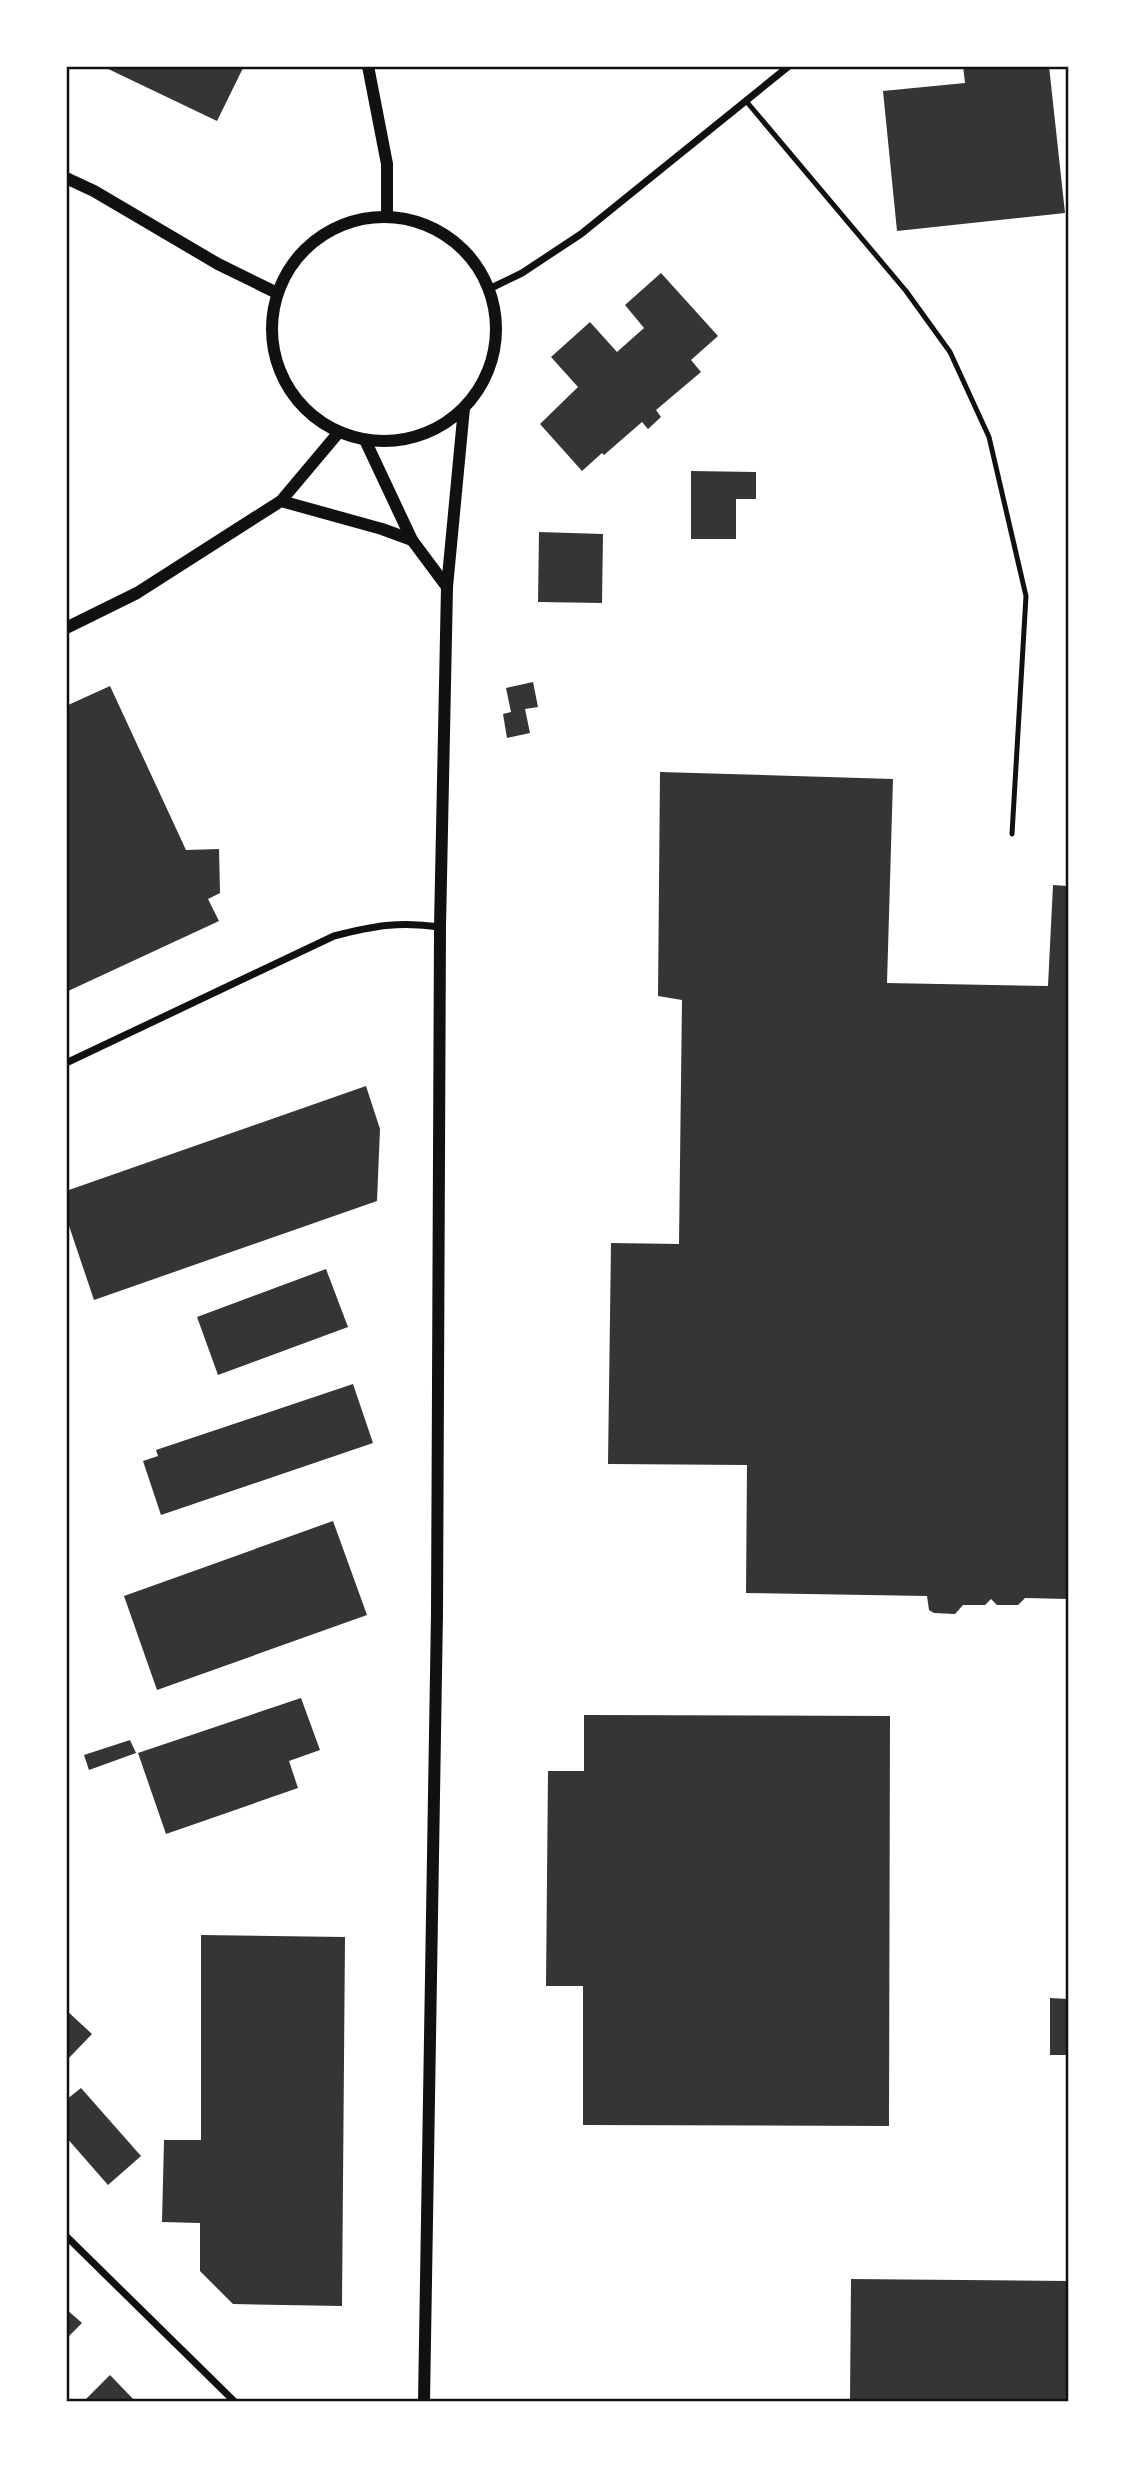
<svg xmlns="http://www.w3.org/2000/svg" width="1135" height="2468" font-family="'Nunito Sans',sans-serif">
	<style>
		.building { fill: #353535 }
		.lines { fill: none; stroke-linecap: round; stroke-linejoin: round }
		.service { stroke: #111; stroke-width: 5 }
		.minor { stroke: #111; stroke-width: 7 }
		.tertiary { stroke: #111; stroke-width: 12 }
		.neatline { fill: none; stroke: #111; stroke-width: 2.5 }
	</style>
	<rect width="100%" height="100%" fill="#fff"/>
	<!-- building -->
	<g class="building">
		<path d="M102,66H244L217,121Z"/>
		<path d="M963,66H1049L1065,213L897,231L883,91L965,83Z"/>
		<path d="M661,273L718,336L691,360L701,372L656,410L661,417L648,429L642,422L604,455L602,453L582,471L540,424L578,387L551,357L590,322L617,352L644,328L625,305Z"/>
		<path d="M691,471L756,472V499H736V539H691Z"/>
		<path d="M539,532L603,534L602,603L538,602Z"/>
		<path d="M533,682L538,707L525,709L530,733L507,738L503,714L511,712L506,688Z"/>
		<path d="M110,686L186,850L219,849L220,893L208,899L219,921L66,992V706Z"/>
		<path d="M660,772L893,779L887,983L1048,986L1053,885L1068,886V1599L1025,1598L1018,1605H997L991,1599L985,1605H963L955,1614L934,1613L929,1610L927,1596L746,1593L747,1465L608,1464L611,1243L679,1244L682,1000L658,996Z"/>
		<path d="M366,1086L380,1129L377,1201L94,1300L66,1217V1191Z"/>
		<path d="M326,1269L348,1327L218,1375L197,1317Z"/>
		<path d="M353,1384L373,1443L161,1515L143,1461L158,1456L156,1450Z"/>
		<path d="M333,1521L367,1615L157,1690L124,1596Z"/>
		<path d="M301,1698L320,1750L289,1761L298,1788L166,1834L138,1753Z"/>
		<path d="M584,1715L890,1716L889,2126L583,2125V1986H546L548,1771H584Z"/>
		<path d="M130,1740L136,1753L89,1770L84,1755Z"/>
		<path d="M201,1935L345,1937L342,2306L233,2304L200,2271V2223L162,2222L164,2140H201Z"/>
		<path d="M1050,1998L1068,1999V2055H1050Z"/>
		<path d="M66,2010L92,2034L66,2061Z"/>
		<path d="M81,2088L141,2156L108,2185L66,2137V2100Z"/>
		<path d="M851,2279L1068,2281V2402H850Z"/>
		<path d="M66,2309L82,2323L66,2339Z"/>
		<path d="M110,2375L136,2402H83Z"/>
	</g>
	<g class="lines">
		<!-- service -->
		<path class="service" d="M746,101L906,291L950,352L989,437L1026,596L1012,834"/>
		<!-- minor -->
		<g class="minor">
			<path d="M489,289L522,273L581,234L789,66"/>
			<path d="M66,1063L334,936C373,926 399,921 440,927"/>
			<path d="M66,2236L235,2402"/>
		</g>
		<!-- tertiary -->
		<g class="tertiary">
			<path d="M368,66L387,164V215"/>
			<path d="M66,178L94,191L218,264L277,293"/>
			<circle cx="384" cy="329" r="112"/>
			<path d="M365,440L412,540L447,587"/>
			<path d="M281,501L382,529L412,540"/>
			<path d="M66,628L137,593L281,501L339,432"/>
			<path d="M424,2402L437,1613L440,927L447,587L464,408"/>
		</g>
	</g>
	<!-- border -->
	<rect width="1135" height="2468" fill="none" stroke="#ffffff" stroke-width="136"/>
	<rect x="68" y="68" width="999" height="2332" class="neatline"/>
</svg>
